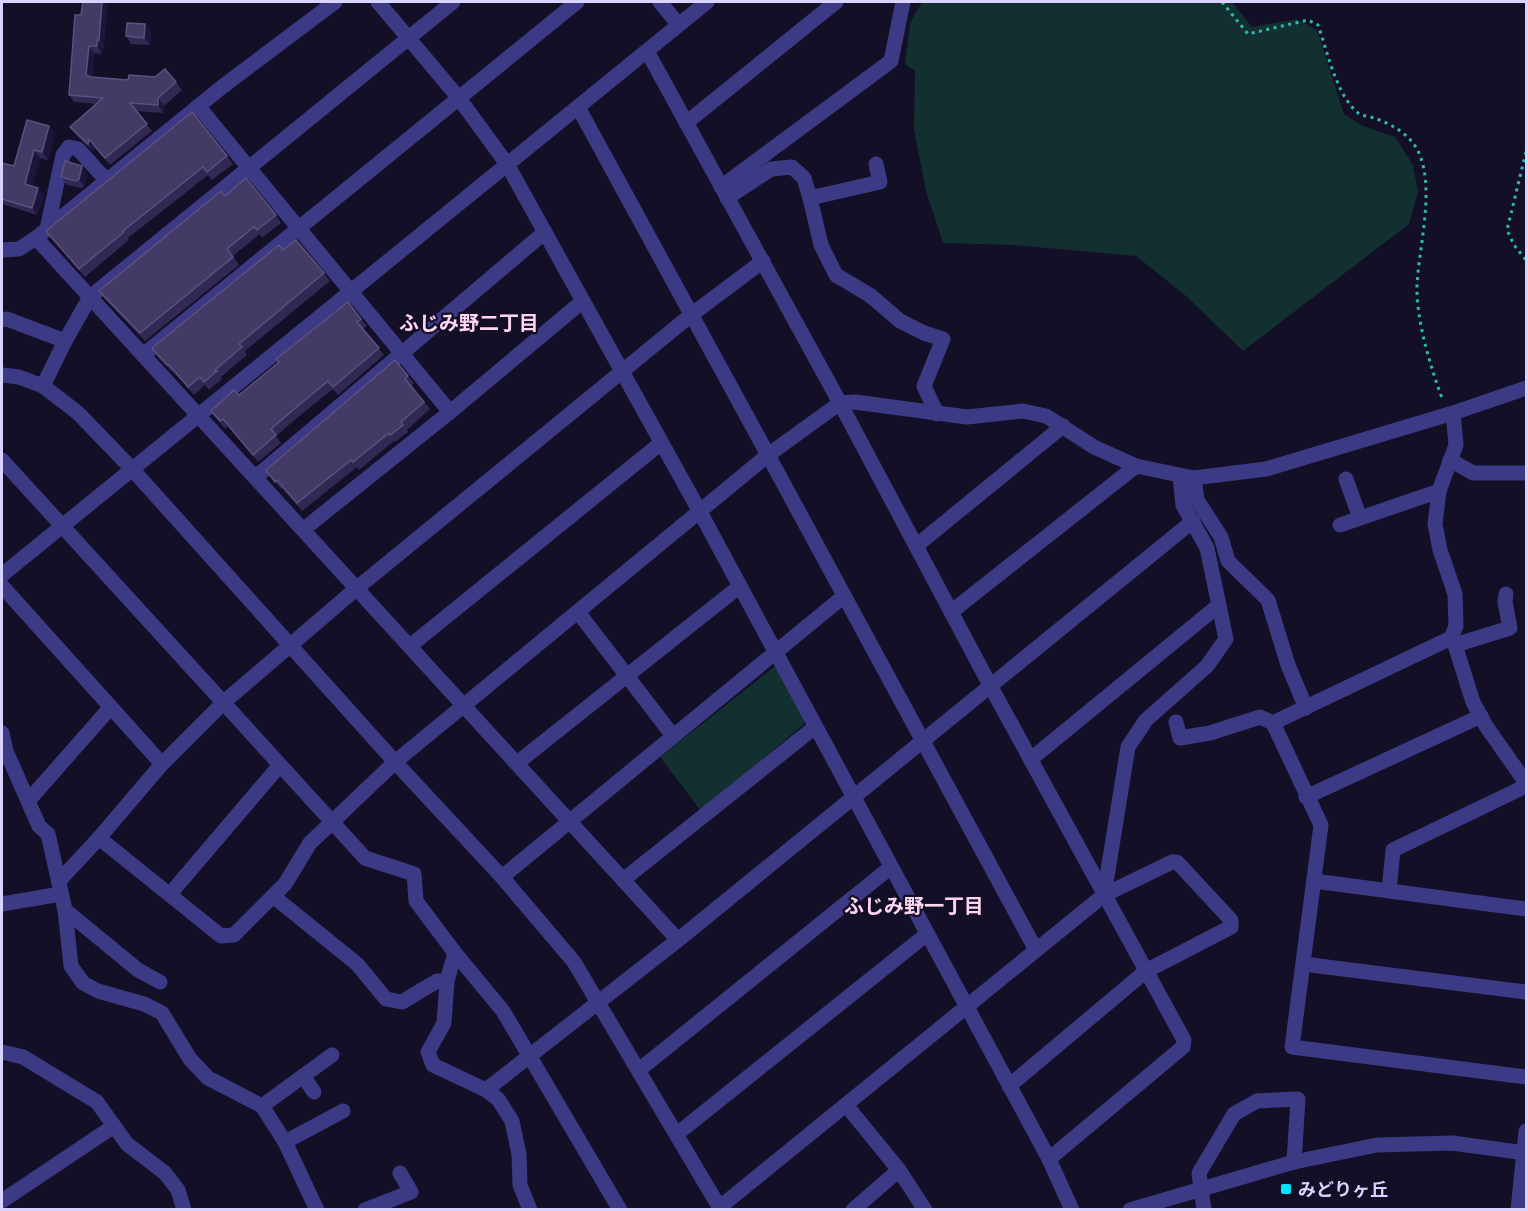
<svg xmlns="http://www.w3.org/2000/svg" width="1528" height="1211" font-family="'PT Sans','Noto Sans JP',sans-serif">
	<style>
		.green { fill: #12302f }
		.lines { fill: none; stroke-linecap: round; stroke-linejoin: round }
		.path { stroke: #2fb8b0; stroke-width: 3; stroke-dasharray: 3 4.5; stroke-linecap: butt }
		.minor { stroke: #3d3a85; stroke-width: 15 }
		.wall { fill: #312854 }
		.shaded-wall { fill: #1d163a }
		.building { fill: #433a66; stroke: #5a527e; stroke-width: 1.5 }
		.poi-dot { fill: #00e5ff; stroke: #130f26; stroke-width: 2 }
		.labels { text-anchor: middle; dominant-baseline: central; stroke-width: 4.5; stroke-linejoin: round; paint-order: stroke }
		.poi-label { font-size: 18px; font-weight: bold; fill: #d9d4ff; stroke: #130f26; text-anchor: start }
		.neighbourhood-label { font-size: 20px; font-weight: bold; fill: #ffd6f0; stroke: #130f26 }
	</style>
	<rect width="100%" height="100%" fill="#130f26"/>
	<!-- green -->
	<g class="green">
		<path d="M922,2H1232L1252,27L1297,19L1317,30L1344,114L1363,126L1395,137L1413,165L1418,192L1409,224L1243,351L1186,296L1136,256L1013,245L943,243L926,191L914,129L915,71L905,64L910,23Z"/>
		<path d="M774,667H776L805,719L803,725L701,811L660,757Z"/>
	</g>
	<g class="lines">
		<!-- path -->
		<g class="path">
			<path d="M1222,2L1248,34L1308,20L1318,25C1327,50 1336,94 1357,112C1361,116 1368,116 1374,118C1392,124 1411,135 1419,153C1435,190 1419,246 1417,285C1416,321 1431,368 1443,401"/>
			<path d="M1526,152L1507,230L1514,245L1526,260"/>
		</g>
		<!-- minor -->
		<g class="minor">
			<path d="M378,2L458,97L507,164L700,512L1049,1159L1072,1210"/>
			<path d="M660,2L678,24"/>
			<path d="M647,51L840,403L991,687L1184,1040L1183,1047L1049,1159"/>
			<path d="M198,106L450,412"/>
			<path d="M578,107L768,455L1036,950"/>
			<path d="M686,123L836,2"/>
			<path d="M721,187L891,61L903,2"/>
			<path d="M727,198L771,169L792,167L804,178L810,198L821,245L836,275L871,296L900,321L924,333L943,339L924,386L937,414"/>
			<path d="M810,198L880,182L876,164"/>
			<path d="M47,229L63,155L69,147L78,149L106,180"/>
			<path d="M36,238L678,940"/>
			<path d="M2,250L19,249L36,238L222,87L335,2"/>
			<path d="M2,320L7,319L65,341"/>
			<path d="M143,355L577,2"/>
			<path d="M2,375L19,377L43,386L78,413L132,469L395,762L502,877L574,962L721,1210"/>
			<path d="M43,386L65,341L90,297L453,2"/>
			<path d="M2,460L365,858L414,874L416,901L455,953L503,1011L620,1210"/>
			<path d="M1450,460L1473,473H1526"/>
			<path d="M256,477L545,232"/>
			<path d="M1194,478L1266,469L1453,413L1526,388"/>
			<path d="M1346,479L1360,518"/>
			<path d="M1340,525L1439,491"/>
			<path d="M304,529L450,412L583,301"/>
			<path d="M916,546L1063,426"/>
			<path d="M2,575L707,2"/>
			<path d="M2,586L162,764"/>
			<path d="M578,612L673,736"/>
			<path d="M951,612L1136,466"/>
			<path d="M1451,638L1455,645L1473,702L1486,726L1526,783"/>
			<path d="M1455,645L1510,628L1505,602L1506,594"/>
			<path d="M410,646L661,443"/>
			<path d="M1176,722L1180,738L1210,733L1260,717L1273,723L1321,825L1292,1047L1526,1077"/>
			<path d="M1273,723L1451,638L1456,626L1455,594L1440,550L1435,524L1439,491L1456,445L1453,413"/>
			<path d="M2,733L6,751L39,826L48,834L65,910L71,966L83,983L98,991L144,1004L162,1013L190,1059L208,1078L262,1106L285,1142L317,1210"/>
			<path d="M1031,759L1219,605"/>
			<path d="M517,763L740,586"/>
			<path d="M1306,797L1481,716"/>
			<path d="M29,800L110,708"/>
			<path d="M99,838L221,936L234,935L285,884L310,843L395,762L768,455L840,403L855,402L967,417L1023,411L1046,416L1094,447L1136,466L1194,478L1197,500L1221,537L1228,561L1268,600L1288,665L1306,708"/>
			<path d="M502,877L844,596"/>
			<path d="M623,880L815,727"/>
			<path d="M59,881L99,838L162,764L224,702L357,588L691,315L763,261"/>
			<path d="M1314,881L1526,909"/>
			<path d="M1389,891L1393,850L1526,786"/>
			<path d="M170,894L280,765"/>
			<path d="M1104,895L1128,747L1146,720L1207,666L1226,639L1207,548L1183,505L1180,476"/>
			<path d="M273,896L357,964L386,999L402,1002L437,981H447"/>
			<path d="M2,904L61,894"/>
			<path d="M65,910L138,970L160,982"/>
			<path d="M455,953L447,981L444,1023L428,1052L433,1065L486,1090L498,1099L512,1121L519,1154L520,1185L530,1210"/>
			<path d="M1303,964L1526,992"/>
			<path d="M2,1052L23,1057L97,1102L127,1144L165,1173L178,1190L184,1210"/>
			<path d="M639,1070L891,867"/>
			<path d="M303,1076L314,1092"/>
			<path d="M486,1090L678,940L1193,521"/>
			<path d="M846,1105L899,1170L925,1210"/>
			<path d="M262,1106L332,1055"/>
			<path d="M677,1134L927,934"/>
			<path d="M285,1142L343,1111"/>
			<path d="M2,1201L114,1126"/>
			<path d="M720,1207L1104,895L1172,862H1177L1231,920V927L1146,971L1009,1086"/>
			<path d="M365,1210L411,1192L400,1173"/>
			<path d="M853,1210L899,1170"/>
			<path d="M1130,1210L1294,1162L1377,1145L1452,1143L1526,1153"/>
			<path d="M1204,1210L1199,1173L1234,1114L1257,1101L1298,1099L1294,1162"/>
			<path d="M1518,1210L1526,1131"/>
		</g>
	</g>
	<!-- wall -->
	<g class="wall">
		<path d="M83,2L104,48L102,47V54L94,53L92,77L128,80L176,82L182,90L164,106L163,113L136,111L152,131L110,165L94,147L93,151L76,135L70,127L96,104L74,102L69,95Z"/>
		<path d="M145,24L151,32L150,45L131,44L126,36Z"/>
		<path d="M55,134L48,160L40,158L32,186L44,195L37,215L2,204V163L14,166Z"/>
		<path d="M227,156L233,164L212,180L208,175L128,238L129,240L85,277L51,238L46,231Z"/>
		<path d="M87,174L84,186L82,188L67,185L61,177Z"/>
		<path d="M225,196L276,215L281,223L262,238L260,234L233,256L239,265L145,341L104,298L99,291Z"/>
		<path d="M283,250L324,273L330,281L245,351L247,355L221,377L222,379L209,390L205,385L194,395L173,371L172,372L157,356L152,348Z"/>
		<path d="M361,319L367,326L363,329L384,355L338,395L333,389L298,417L276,436L281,443L258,462L228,426L225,429L211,411L239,395Z"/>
		<path d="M408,376L414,383L411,386L430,409L407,430L408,432L395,442L394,441L359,470L357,467L302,511L282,488L281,489L266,470Z"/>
	</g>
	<!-- shaded-wall -->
	<g class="shaded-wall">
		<path d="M102,2H108L104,48L99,40Z"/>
		<path d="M145,24L151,32L150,45L144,38Z"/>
		<path d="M97,40L102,47V54L97,46Z"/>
		<path d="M89,46L94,53L91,83L86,75Z"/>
		<path d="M158,98L164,106L163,113L158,105Z"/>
		<path d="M49,126L55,134L48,160L42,152Z"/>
		<path d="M89,139L94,147L93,151L88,144Z"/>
		<path d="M34,150L40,158L31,191L25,184Z"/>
		<path d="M82,166L87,174L84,186L79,179Z"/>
		<path d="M38,188L44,195L37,215L32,208Z"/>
	</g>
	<!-- building -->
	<g class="building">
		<path d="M83,2H102L99,40H97V46H89L86,75L91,77L128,80L129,75L155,77L165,69L176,82L158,98V105L130,103L147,124L105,158L89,139L88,144L70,127L103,98L69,95L75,15H81Z"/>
		<path d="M127,23L145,24L144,38L126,36Z"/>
		<path d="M192,112L227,156L207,172L203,167L123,231L124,232L79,269L46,231Z"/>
		<path d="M27,120L49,126L42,152L34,150L25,184L38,188L32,208L2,199V163L14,166Z"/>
		<path d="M65,161L82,166L79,179L76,181L61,177Z"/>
		<path d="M246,178L276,215L257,230L254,227L227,249L233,257L140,333L99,291L221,191L225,196Z"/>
		<path d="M296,240L324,273L239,344L242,347L215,370L217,371L204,382L200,377L188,387L168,364L167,365L152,348L279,245L283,250Z"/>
		<path d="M348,302L361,319L357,322L379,348L333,387L328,381L293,410L271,429L276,435L253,455L223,419L220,421L211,411L234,390L239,395L279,362L276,359Z"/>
		<path d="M395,360L408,376L405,379L424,402L401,422L403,425L390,435L389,433L353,462L351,460L297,503L277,480L275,482L266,470Z"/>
	</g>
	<!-- markers -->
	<rect class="poi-dot" x="1280" y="1183" width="12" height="12" rx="3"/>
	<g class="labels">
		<!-- poi labels -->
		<g class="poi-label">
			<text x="1298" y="1189">みどりヶ丘</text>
		</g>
		<!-- neighbourhood labels -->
		<g class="neighbourhood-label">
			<text x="469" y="323">ふじみ野二丁目</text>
			<text x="914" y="906">ふじみ野一丁目</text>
		</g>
	</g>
	<!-- border -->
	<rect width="1528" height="1211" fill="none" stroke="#d9d4ff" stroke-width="6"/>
</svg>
